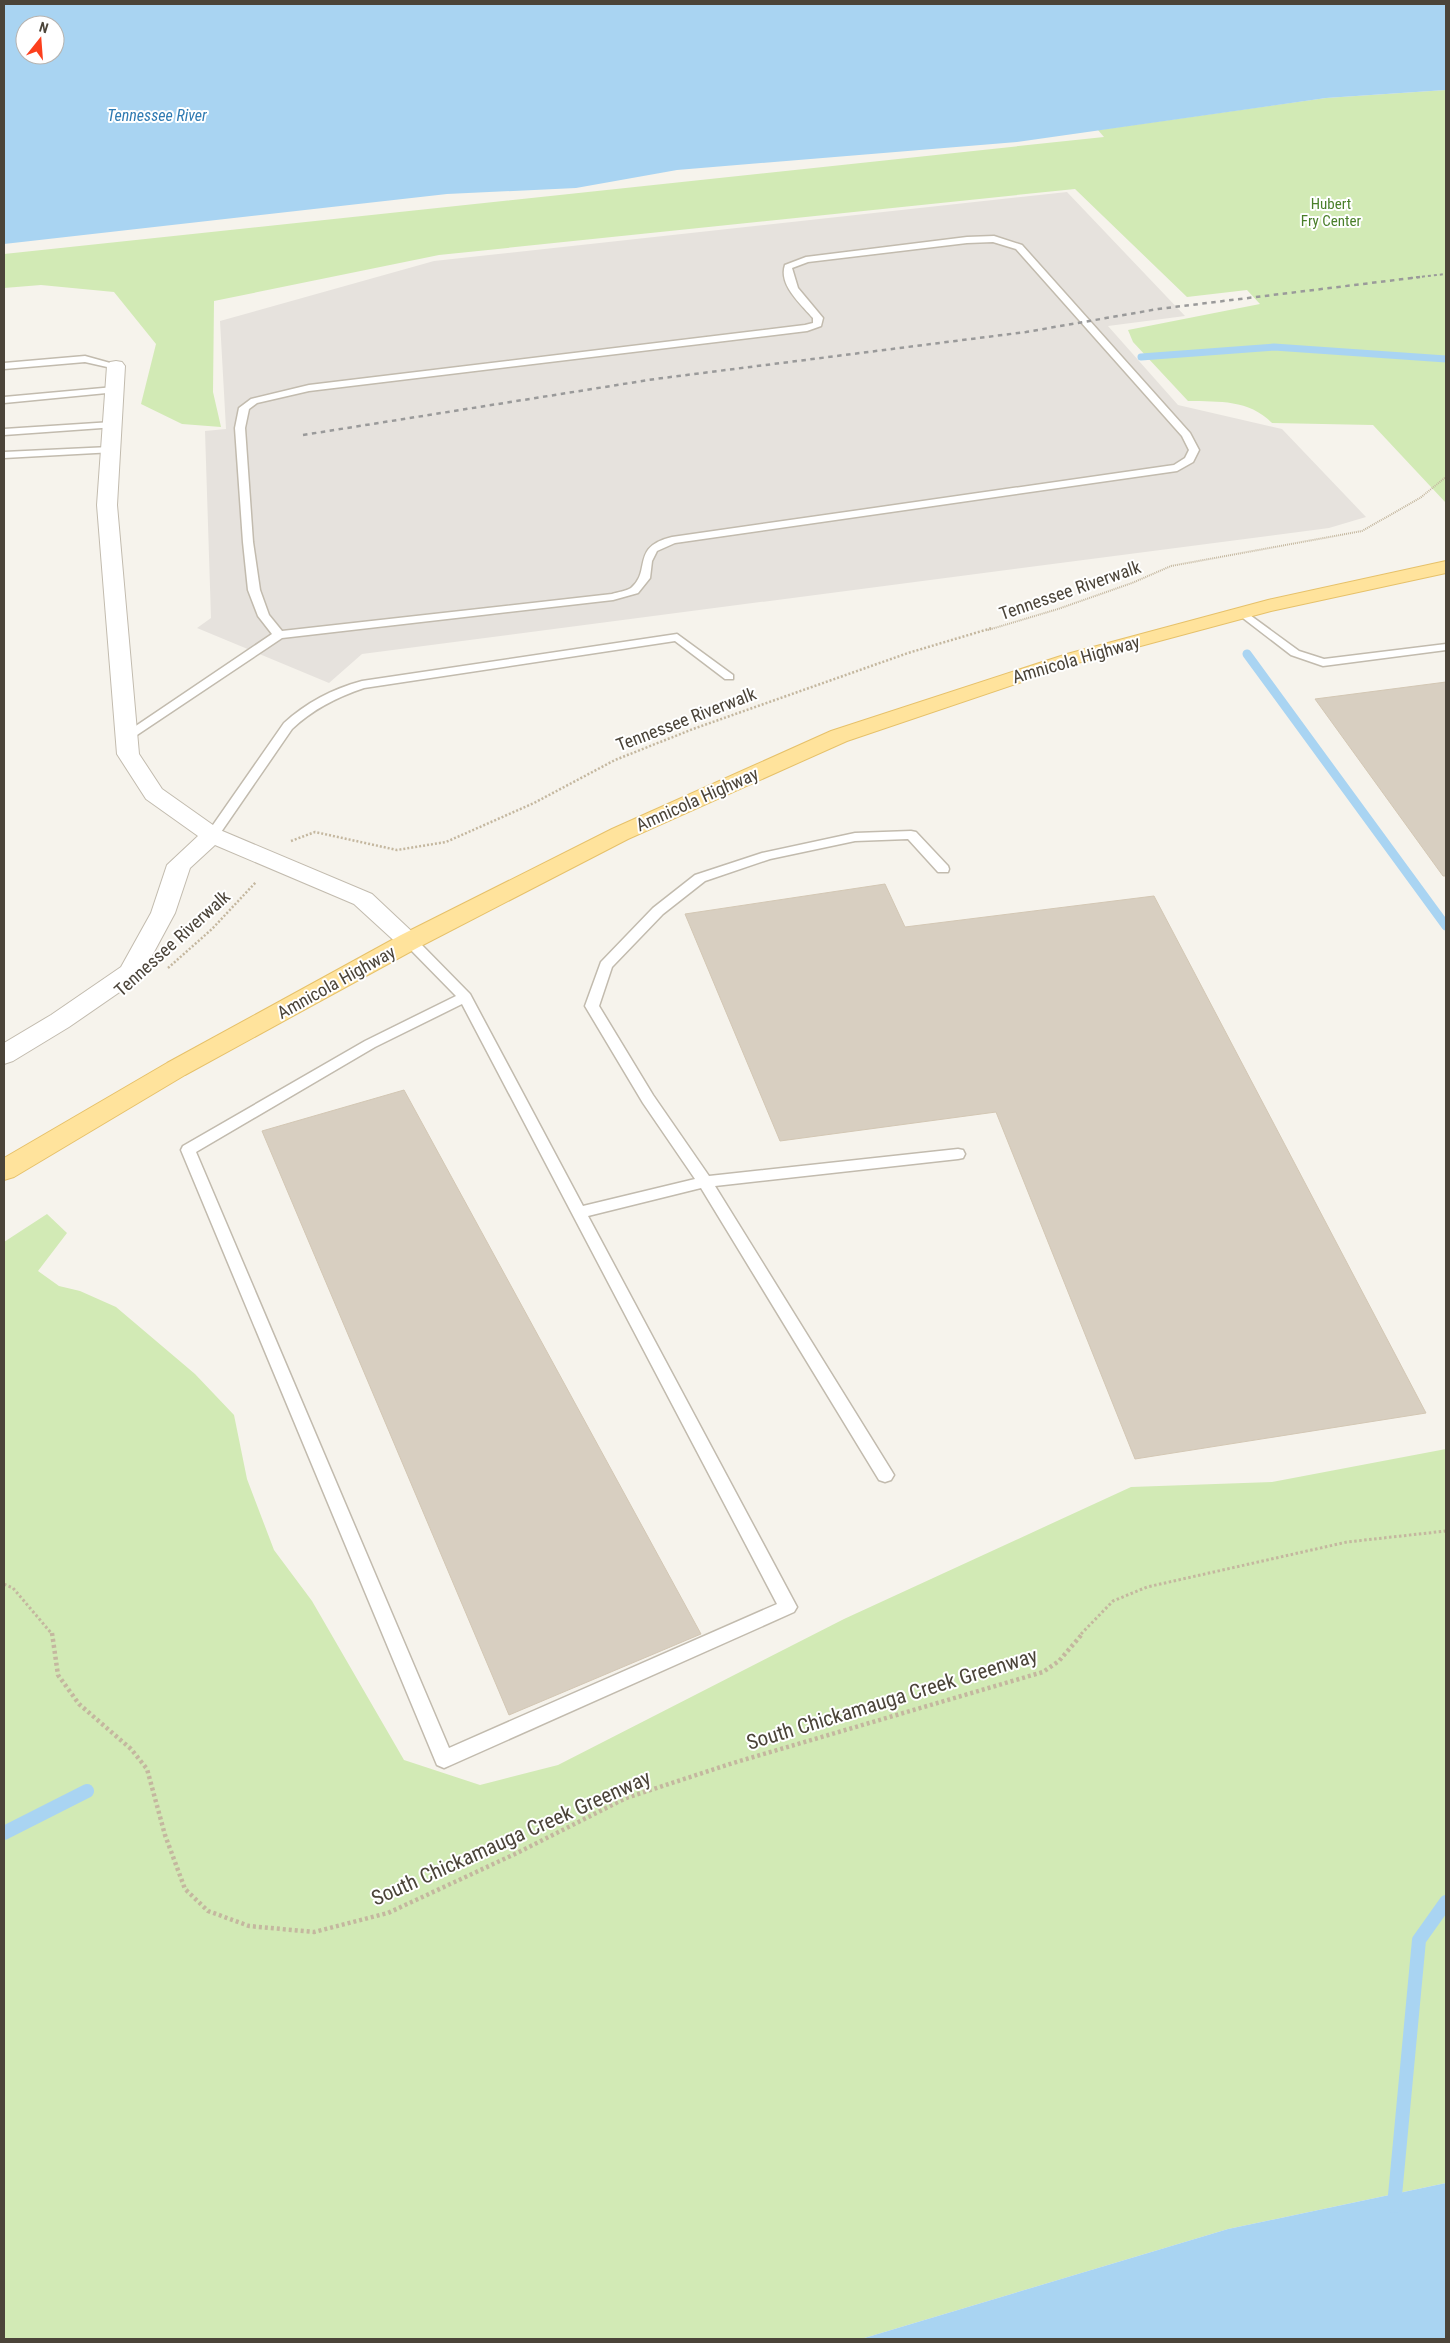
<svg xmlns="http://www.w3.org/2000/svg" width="1450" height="2343" font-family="'Roboto Condensed',sans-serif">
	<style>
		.industrial { fill: #e6e2dd }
		.green { fill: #d2eab5 }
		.water { fill: #a9d4f2; fill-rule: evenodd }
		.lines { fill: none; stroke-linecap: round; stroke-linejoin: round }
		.stream-far2 { stroke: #a9d4f2; stroke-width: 7 }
		.stream-far1 { stroke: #a9d4f2; stroke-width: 9 }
		.stream { stroke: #a9d4f2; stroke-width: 14 }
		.building { fill: #d8cfc1; stroke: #d3c7b4 }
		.lane-casing { stroke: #c2bbae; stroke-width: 3 }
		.street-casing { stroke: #c2bbae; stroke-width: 2 }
		.primary-casing { stroke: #e6c16a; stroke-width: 2 }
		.path-far3 { stroke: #c4b79f; stroke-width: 2; stroke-dasharray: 1 1; stroke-linecap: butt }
		.path-far2 { stroke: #c4b79f; stroke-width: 2.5; stroke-dasharray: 2 2; stroke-linecap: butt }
		.path-far1 { stroke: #c4b79f; stroke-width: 3; stroke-dasharray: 2.5 2.5; stroke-linecap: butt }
		.path { stroke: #c4b79f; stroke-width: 4.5; stroke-dasharray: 3 3; stroke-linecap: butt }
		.lane { fill: #fff; fill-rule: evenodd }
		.street { fill: #fff; fill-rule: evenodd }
		.primary { fill: #ffe39c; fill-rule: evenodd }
		.rail-far1 { stroke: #9a9a9a; stroke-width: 2; stroke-dasharray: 3 3; stroke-linecap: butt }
		.rail { stroke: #9a9a9a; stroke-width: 2.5; stroke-dasharray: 4.5 4.5; stroke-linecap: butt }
		.labels { text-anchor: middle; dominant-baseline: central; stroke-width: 4; stroke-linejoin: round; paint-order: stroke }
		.far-park-label { font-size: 15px; fill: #4a7f2a; stroke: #fff }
		.far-water-label { font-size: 16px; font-style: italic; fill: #2e7ab2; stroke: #fff }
		.street-label { font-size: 18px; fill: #4b4439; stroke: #fff }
		.near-street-label { font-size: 21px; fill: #4b4439; stroke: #fff }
	</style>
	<rect width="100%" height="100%" fill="#f6f3ec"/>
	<!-- industrial -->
	<path class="industrial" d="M1067,192L1185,316L1108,326L1178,405L1282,429L1366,517L1329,528L362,654L329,683L197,628L211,618L205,431L226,429L220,321L434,261Z"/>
	<!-- green -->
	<g class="green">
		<path d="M1446,90V503L1373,425L1272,423C1248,399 1220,402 1188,401L1133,342L1128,330L1260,304L1247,290L1187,297L1075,189L439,255L214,301L213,392L221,427L182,424L141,404L156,344L114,292L41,285L4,288V254L1104,137L1098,130L1326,98Z"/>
		<path d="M47,1214L67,1233L38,1271L59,1286L80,1291L116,1307L195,1374L234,1415L247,1479L274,1550L312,1601L404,1760L480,1785L558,1765L844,1619L1131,1487L1272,1482L1446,1449V2183L1228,2229L861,2339H4V1242Z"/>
	</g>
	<!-- water -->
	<g class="water">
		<path d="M4,4H1446V90L1326,98L1017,142L677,170L576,188L447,194L4,244ZM25,25H55V55H25Z"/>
		<path d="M1446,2183V2339H861L1228,2229Z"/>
	</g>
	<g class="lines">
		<!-- stream-far2 -->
		<path class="stream-far2" d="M1141,357L1274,347L1446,359"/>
		<!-- stream-far1 -->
		<path class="stream-far1" d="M1247,654L1446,926"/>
		<!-- stream -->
		<g class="stream">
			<path d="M4,1833L87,1791"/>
			<path d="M1394,2206L1419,1940L1446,1902"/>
		</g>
	</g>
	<!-- building -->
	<g class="building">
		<path d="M1446,682V876H1443L1315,699Z"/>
		<path d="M885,884L905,927L1154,896L1426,1413L1135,1459L996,1112L780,1141L685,914Z"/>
		<path d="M404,1090L701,1634L509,1715L262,1131Z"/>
	</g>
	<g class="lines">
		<!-- lane casing -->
		<g class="lane-casing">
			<g id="lane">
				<path d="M994,236L1022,245L1190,433L1199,450L1193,462L1177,471L675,543L657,551L652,561L650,578L638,593L613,600L282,638L131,739H123L121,736L272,634L258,616L248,590L243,542L235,428L239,408L251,399L309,385L805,325L813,323V318C802,305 778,285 785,265L806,257L967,237ZM993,242L1016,249L1182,436L1189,450L1185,458L1174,465L672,537C630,547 652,571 631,588C626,591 618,592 612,594L282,631L269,615L260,590L253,542L245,428L249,409L257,403L309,391L807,331L821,326L823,318L798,288L792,268L808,262L967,243Z"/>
				<path d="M85,356L121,366L116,369L85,362L4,369V363Z"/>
				<path d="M114,387L119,390L117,392L4,403V397Z"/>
				<path d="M112,422L117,425L116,427L4,435V429Z"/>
				<path d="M110,447L115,450L114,452L4,458V452Z"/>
				<path d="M1243,610L1299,651L1324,659L1446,644V650L1323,666L1291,655L1239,615L1237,613Z"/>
				<path d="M677,634L733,675V679H725L675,641L364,688C337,697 313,709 292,729L217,838H207L206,835L284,723C306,703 332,689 362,681Z"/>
				<path d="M911,831L916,832L948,866L949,869L948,872H938L908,839L855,841L770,859L705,881L663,914L612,967L599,1006L653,1095L709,1176L958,1149L963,1150L965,1154L963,1158L958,1159L715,1186L891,1470L894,1475L891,1480L885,1482L879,1480L701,1188L588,1216L797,1607L794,1612L451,1765L444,1768L437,1765L181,1150L183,1146L365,1041L456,996L405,944L403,941L405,938H415L470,994L583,1206L695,1179L643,1103L585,1006L601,962L653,908L695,875L762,853L855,833ZM462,1004L777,1604L449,1748L196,1152L375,1047Z"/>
			</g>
		</g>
		<!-- street casing -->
		<g class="street-casing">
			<path id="street" d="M116,361L122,362L125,366L117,505L139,754L162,789L220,830L372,894L422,941L419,947L410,949L401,947L354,904L215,845L190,868L175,913L140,978L69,1027L13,1061L4,1064V1043L51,1015L121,967L151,913L167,865L198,836L146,799L117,754L97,505L107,366L110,362Z"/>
		</g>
		<!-- primary casing -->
		<g class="primary-casing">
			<path id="primary" d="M1446,561V573L1271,611L1081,662L847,741L628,839L419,947L185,1075L14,1177L4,1180V1158L167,1063L401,935L612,829L831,731L1067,654L1268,600Z"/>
		</g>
		<!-- path-far3 -->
		<path class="path-far3" d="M988,630L1058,609L1132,583L1171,566L1362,531L1420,498L1446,477"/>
		<!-- path-far2 -->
		<g class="path-far2">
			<path d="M291,841L315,832L397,850L446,842L534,803L615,760L693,729L908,653L992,628"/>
			<path d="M168,968L212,929L256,882"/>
		</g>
		<!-- path-far1 -->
		<g class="path-far1">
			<path d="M4,1584L13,1588L52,1634"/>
			<path d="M1081,1634L1113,1601L1147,1587L1347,1542L1446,1531"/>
		</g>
		<!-- path -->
		<path class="path" d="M52,1633L58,1675L79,1704L131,1749L147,1769L165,1835L185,1889L208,1911L249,1926L314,1932L388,1913L517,1853L626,1798L733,1763L1043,1672L1059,1661L1083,1633"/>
		<!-- lane -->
		<use href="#lane" class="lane"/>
		<!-- street -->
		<use href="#street" class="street"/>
		<!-- primary -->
		<use href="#primary" class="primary"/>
		<!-- rail-far1 -->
		<path class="rail-far1" d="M1410,278L1446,274"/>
		<!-- rail -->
		<path class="rail" d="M303,435L655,379L1026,332L1158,309L1420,277"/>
	</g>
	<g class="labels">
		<!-- far-park labels -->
		<g class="far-park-label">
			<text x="1331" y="204">Hubert<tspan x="1331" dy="17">Fry Center</tspan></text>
		</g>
		<!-- far-water labels -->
		<g class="far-water-label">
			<text x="157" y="115">Tennessee River</text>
		</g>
		<!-- street labels -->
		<g class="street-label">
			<text transform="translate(1070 590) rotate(-19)">Tennessee Riverwalk</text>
			<text transform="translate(1076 659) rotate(-16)">Amnicola Highway</text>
			<text transform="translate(686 719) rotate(-21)">Tennessee Riverwalk</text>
			<text transform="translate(697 799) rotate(-24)">Amnicola Highway</text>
			<text transform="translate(172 943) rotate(-42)">Tennessee Riverwalk</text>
			<text transform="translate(336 982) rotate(-29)">Amnicola Highway</text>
		</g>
		<!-- near-street labels -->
		<g class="near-street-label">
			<text transform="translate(892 1699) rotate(-17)">South Chickamauga Creek Greenway</text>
			<text transform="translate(511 1838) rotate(-24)">South Chickamauga Creek Greenway</text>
		</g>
	</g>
	<!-- border -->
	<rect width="1450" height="2343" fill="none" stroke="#4b4439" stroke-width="10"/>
	<!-- north arrow -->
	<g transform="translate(40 40) rotate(17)"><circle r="24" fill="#ffffff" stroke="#b7b4b0"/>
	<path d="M0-4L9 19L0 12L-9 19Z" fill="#fc3f1d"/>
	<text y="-8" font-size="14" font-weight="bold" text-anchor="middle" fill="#4b4439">N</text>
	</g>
</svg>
